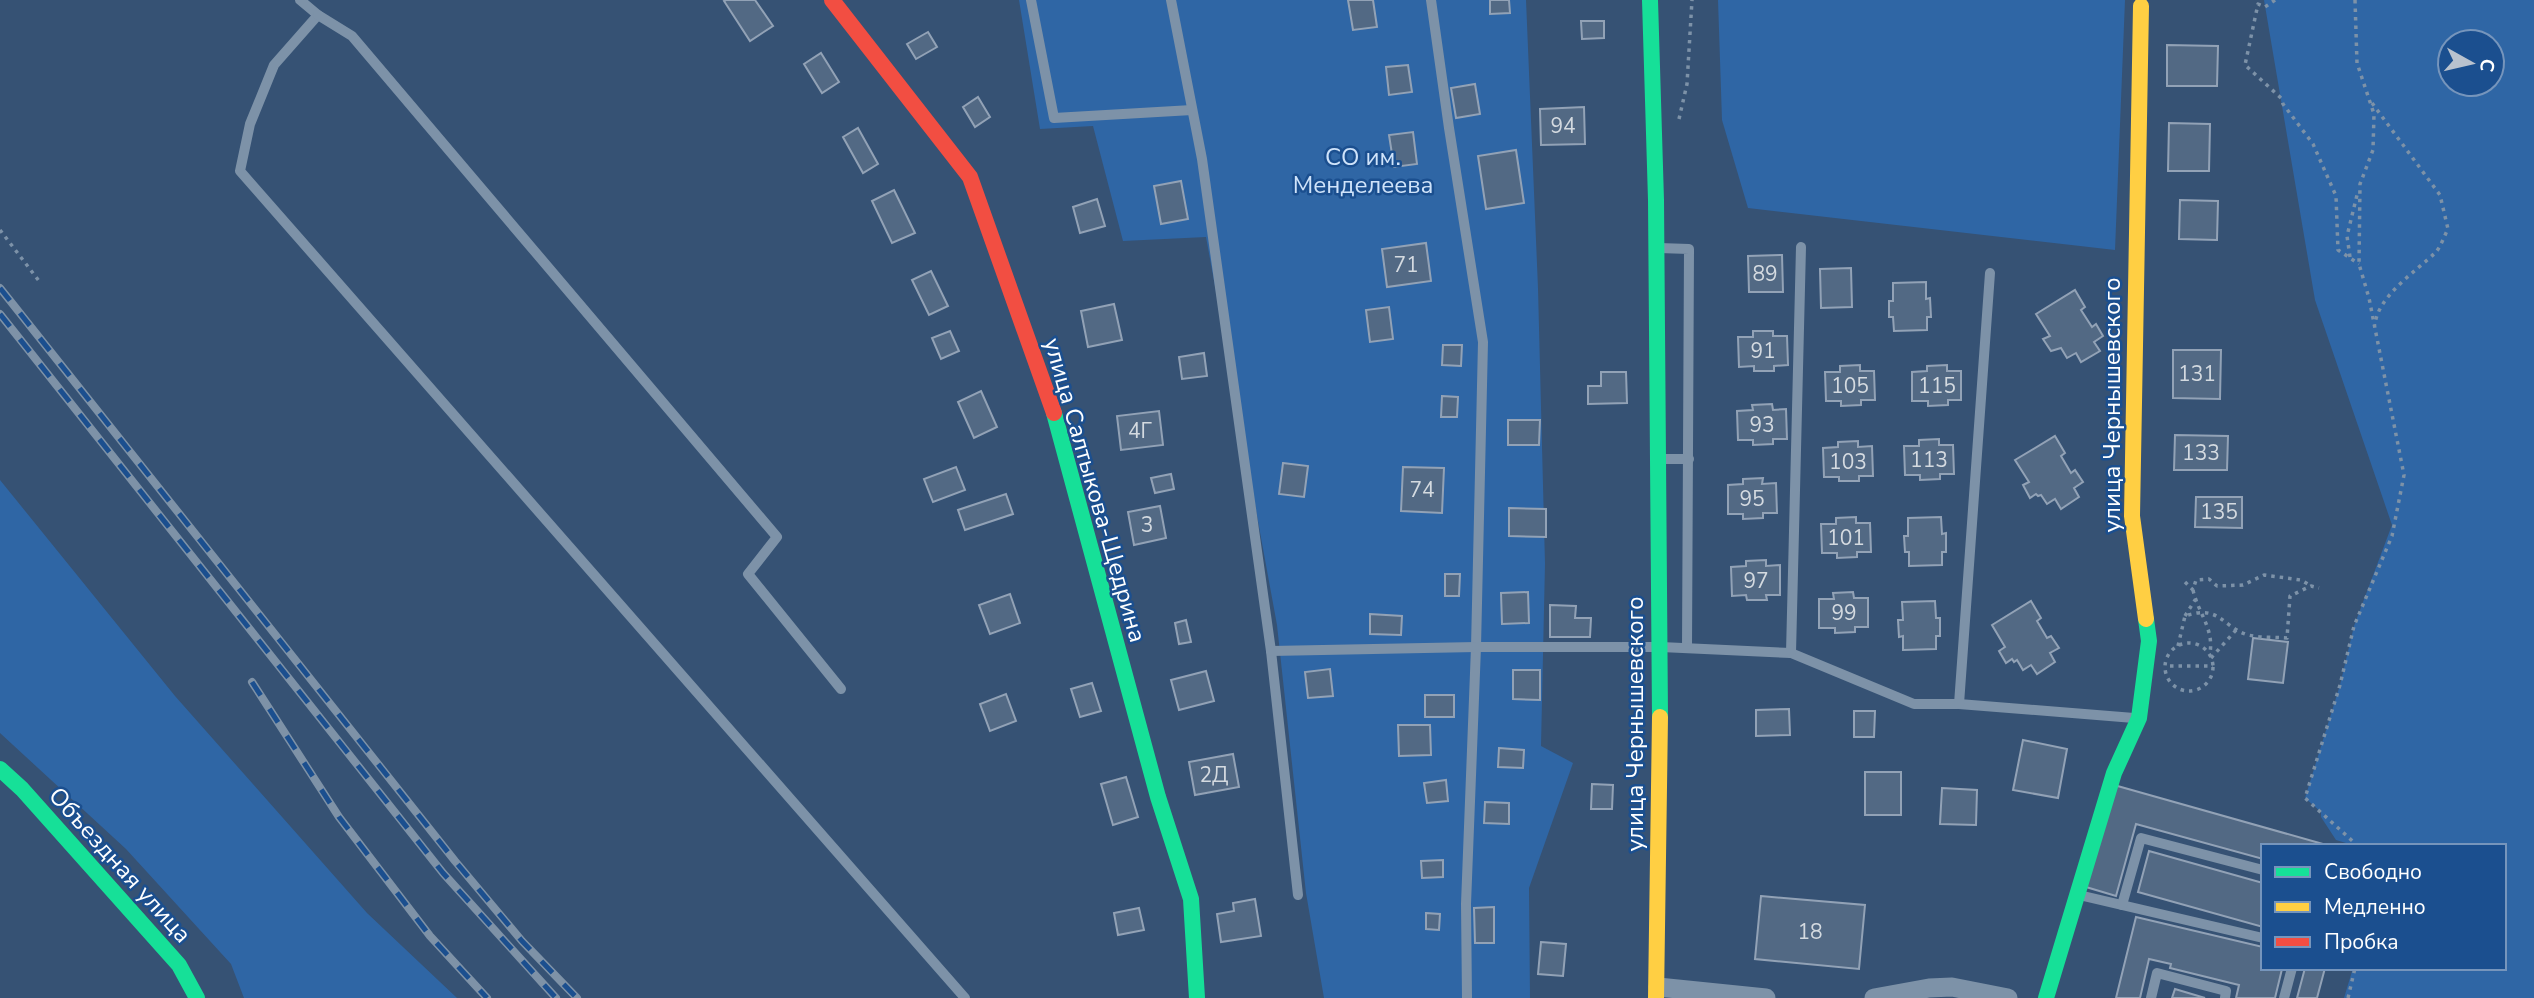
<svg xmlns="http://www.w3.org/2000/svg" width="2534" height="998" font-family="'Nunito Sans',sans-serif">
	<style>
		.green { fill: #2f66a5; fill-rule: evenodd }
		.building { fill: #526984; stroke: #92a2b6; stroke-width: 2 }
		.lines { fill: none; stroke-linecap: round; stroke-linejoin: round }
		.path { stroke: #7d92a8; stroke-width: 3.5; stroke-dasharray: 3.5 5; stroke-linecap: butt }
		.lane { stroke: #7d92a8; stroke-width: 10 }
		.street { stroke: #7d92a8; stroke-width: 19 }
		.fast { stroke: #16e098; stroke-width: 16 }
		.slow { stroke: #ffcf43; stroke-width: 16 }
		.jam { stroke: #f24e42; stroke-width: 16 }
		.rail-casing { stroke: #7e92a7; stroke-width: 8 }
		.rail { stroke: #1b4f8f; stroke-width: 5; stroke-dasharray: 16; stroke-linecap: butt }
		.labels { text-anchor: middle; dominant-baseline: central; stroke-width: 5; stroke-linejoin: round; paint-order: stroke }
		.number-label { font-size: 21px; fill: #d4dae0 }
		.park-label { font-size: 24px; fill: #cfe3fa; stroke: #1b4f8f }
		.street-label { font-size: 24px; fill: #fff; stroke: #1b4f8f }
	</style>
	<rect width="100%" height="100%" fill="#365274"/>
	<!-- green -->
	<g class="green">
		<path d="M1019,0H1526L1538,288L1545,564L1541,746L1573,763L1529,888L1530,998H1324L1306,893L1277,625L1206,237L1123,241L1093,126L1040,129Z"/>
		<path d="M1718,0H2125L2115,250L1748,208L1722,120Z"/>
		<path d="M2264,0H2534V998H2344L2353,968H2504V846H2356L2336,840L2321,817V812L2305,798L2340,685L2354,626L2392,525L2315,300ZM2450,42H2492V84H2450Z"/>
		<path d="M0,480L175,696L367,913L457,998H244L231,964L126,849L0,733Z"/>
	</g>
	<!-- building -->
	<g class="building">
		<path d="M726,0H755L773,26L750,41L724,1Z"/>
		<path d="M1348,0H1373L1377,27L1353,30Z"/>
		<path d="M1490,0H1509L1510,13L1490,14Z"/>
		<path d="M1581,21H1604V38L1582,39Z"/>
		<path d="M928,32L937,47L916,59L907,44Z"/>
		<path d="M2167,45L2218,46L2217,86H2167Z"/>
		<path d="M821,53L839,82L822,93L804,64Z"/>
		<path d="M1408,65L1412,92L1389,95L1386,67Z"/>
		<path d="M1475,84L1480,114L1456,118L1451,88Z"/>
		<path d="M978,97L990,117L975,127L963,107Z"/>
		<path d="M1584,107L1585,144L1541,145L1540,109Z"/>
		<path d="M2169,123L2210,124L2209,171H2168Z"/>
		<path d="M858,128L878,164L863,173L843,137Z"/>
		<path d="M1413,132L1417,164L1394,167L1389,135Z"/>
		<path d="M1516,150L1524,203L1486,209L1478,156Z"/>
		<path d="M1181,181L1188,219L1161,224L1154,186Z"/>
		<path d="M894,190L915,233L892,243L872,201Z"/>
		<path d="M1097,199L1105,226L1080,233L1073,207Z"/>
		<path d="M2180,200L2218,201L2217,240L2179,239Z"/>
		<path d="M1426,243L1431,281L1387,287L1382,249Z"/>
		<path d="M1782,255L1783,292H1749L1748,256Z"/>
		<path d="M1851,268L1852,307L1821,308L1820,269Z"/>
		<path d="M931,271L948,306L929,315L912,280Z"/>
		<path d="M1926,282V299L1930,298L1931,317H1927V330L1894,331L1893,317H1889V301H1893V283Z"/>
		<path d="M2075,290L2085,307L2081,310L2092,327L2096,324L2103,336L2094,342L2100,351L2081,362L2076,353L2067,358L2061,348L2051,351L2043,339L2050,336L2036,314Z"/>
		<path d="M1114,304L1122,340L1088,347L1081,311Z"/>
		<path d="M1389,307L1393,339L1370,342L1366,310Z"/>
		<path d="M950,331L959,351L941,359L932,338Z"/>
		<path d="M1753,331H1773V336H1787L1788,365L1774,366V371H1754V366L1739,367L1738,337H1753Z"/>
		<path d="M1443,345H1462L1461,366L1442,365Z"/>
		<path d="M2173,350H2221L2220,399L2173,398Z"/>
		<path d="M1204,353L1207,376L1182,379L1179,357Z"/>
		<path d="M1860,365V371H1874L1875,400H1861V405L1841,406V401H1826L1825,372H1840V366Z"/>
		<path d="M1947,365V371H1961V400H1948V405L1928,406V401H1912V372L1927,371V366Z"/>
		<path d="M1601,372H1626L1627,403L1588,404V386H1601Z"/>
		<path d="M981,391L997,427L974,438L958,402Z"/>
		<path d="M1442,396L1458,397L1457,417H1441Z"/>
		<path d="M1772,404L1773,410L1786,409L1787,439H1773V444L1753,445V440H1738L1737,411L1753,410L1752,405Z"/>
		<path d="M1159,411L1163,445L1121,450L1117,416Z"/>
		<path d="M1508,420H1540L1539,445H1508Z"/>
		<path d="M2175,435L2228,436L2227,470H2174Z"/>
		<path d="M2055,436L2065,453L2061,456L2071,473L2075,470L2083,482L2074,488L2079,497L2061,509L2055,499L2047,504L2041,495L2038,496L2036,494L2030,498L2023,485L2029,482L2015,460Z"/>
		<path d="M1939,439V445H1953L1954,474H1940V479L1920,480V475H1905L1904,446H1919V440Z"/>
		<path d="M1858,441V447L1872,446L1873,476H1859V481H1839V477H1824L1823,448L1838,447V442Z"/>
		<path d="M1283,463L1308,466L1304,497L1279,494Z"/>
		<path d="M956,467L965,490L933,502L924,479Z"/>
		<path d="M1403,467L1444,468L1442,513L1401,511Z"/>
		<path d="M1171,474L1174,489L1155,493L1151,478Z"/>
		<path d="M1763,478L1762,484L1776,483L1777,513H1763V518L1743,519V514H1728V485L1743,484V479Z"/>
		<path d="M1006,494L1013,514L965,530L958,510Z"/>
		<path d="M2196,497H2242V528L2195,527Z"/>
		<path d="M1160,506L1166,538L1134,545L1128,512Z"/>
		<path d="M1509,508L1546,509V537L1509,536Z"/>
		<path d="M1856,517V523H1870L1871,552H1857V557L1837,558V553H1822L1821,524H1836V518Z"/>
		<path d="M1941,517L1942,534L1946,533V552H1942V565L1909,566V552H1905L1904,536H1908V518Z"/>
		<path d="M1766,560V566L1780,565V595H1766L1767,600H1747L1746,595L1732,596L1731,567L1746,566V561Z"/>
		<path d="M1445,574H1460L1459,596H1445Z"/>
		<path d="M1528,592L1529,623L1502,624L1501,593Z"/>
		<path d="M1853,592L1854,598H1868V627H1855V632L1835,633V628H1819V599H1834L1833,593Z"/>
		<path d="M1010,594L1020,623L990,634L979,605Z"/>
		<path d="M1935,601L1936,618H1940V636H1936V649L1903,650V636L1899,637L1898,620H1903L1902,602Z"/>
		<path d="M2031,601L2041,618L2037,621L2047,638L2051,636L2059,648L2050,653L2055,662L2037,674L2031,665L2023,670L2017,660L2014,662L2012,659L2006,663L1999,651L2005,647L1992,625Z"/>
		<path d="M1550,605L1576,606L1575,618H1591L1590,637H1550Z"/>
		<path d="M1370,614L1402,616L1401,635L1370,634Z"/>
		<path d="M1186,620L1191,642L1179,644L1175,623Z"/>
		<path d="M2253,638L2288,642L2283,683L2248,679Z"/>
		<path d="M1330,669L1333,696L1308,698L1305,672Z"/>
		<path d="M1513,670H1540V700L1513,699Z"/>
		<path d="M1206,671L1214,701L1179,710L1171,680Z"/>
		<path d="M1092,683L1101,711L1080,717L1071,689Z"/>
		<path d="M1006,694L1016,721L990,731L980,704Z"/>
		<rect x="1425" y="695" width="29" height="22"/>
		<path d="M1789,709L1790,735L1756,736V710Z"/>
		<path d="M1854,711H1875L1874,737H1854Z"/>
		<path d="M1398,725H1430L1431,755L1399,756Z"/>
		<path d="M2023,740L2067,749L2058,798L2013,790Z"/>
		<path d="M1499,748L1524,750L1523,768L1498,767Z"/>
		<path d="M1233,754L1239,787L1195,795L1189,762Z"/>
		<rect x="1865" y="772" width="36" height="43"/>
		<path d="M1126,777L1138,817L1113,825L1101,784Z"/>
		<path d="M1446,780L1448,801L1427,803L1424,783Z"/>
		<path d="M1592,784L1613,785L1612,809H1591Z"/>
		<path d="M2114,785L2330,846H2263V859L2136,824L2116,896L2086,887Z"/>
		<path d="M1942,788L1977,790L1976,825L1940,824Z"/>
		<path d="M1485,802L1509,803V824L1484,823Z"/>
		<path d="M2149,851L2263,883V927L2138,892Z"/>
		<path d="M1443,860V877L1422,878L1421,861Z"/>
		<path d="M1761,896L1865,905L1859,969L1755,959Z"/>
		<path d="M1255,899L1261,936L1221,942L1217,914L1234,911L1233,903Z"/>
		<path d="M1494,907V943H1475L1474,908Z"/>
		<path d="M1139,908L1144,930L1118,935L1114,913Z"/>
		<path d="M1426,913L1440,914L1439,930L1426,929Z"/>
		<path d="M2136,917L2263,947V968L2282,969L2275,998H2236L2239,985L2170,968L2171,964L2149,959L2140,998H2116Z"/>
		<path d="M1541,942L1566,944L1563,976L1538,974Z"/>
		<path d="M2305,968H2325L2317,998H2297Z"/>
		<path d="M2175,989L2205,998H2172Z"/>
	</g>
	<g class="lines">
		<!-- path -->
		<g class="path">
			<path d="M2275,0L2265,7L2258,4L2245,65L2281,98L2283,104L2313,144L2336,196L2338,250L2359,264"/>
			<path d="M2355,0L2357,63L2374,114L2373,150L2360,184L2359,264L2369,298L2404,475L2392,536L2354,626L2340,685L2305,798L2358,846"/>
			<path d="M2372,103L2440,195L2448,229C2444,236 2441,247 2435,253C2416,271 2377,297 2375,325"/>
			<path d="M1679,119L1687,84L1692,0"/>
			<path d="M0,230L39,281"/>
			<path d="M2350,257L2347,236L2358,191"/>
			<path d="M2185,582L2193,590L2196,580L2209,579L2217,586L2243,585L2264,575L2301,580L2311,586"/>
			<path d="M2193,590C2198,613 2214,628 2210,653"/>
			<path d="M2185,616L2195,600"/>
			<circle cx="2189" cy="667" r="24"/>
			<path d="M2178,646L2185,616C2220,604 2222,627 2248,635C2260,638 2275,637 2287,638L2290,596L2311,586L2319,588"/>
			<path d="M2211,658L2237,629"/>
			<path d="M2170,666H2213"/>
			<path d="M2348,998L2355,968"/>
		</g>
		<!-- lane -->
		<g class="lane">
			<path d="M300,0L318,15L274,65L250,124L240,171L965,998"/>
			<path d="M1031,0L1054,118L1192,110"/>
			<path d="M1171,0L1202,159L1271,651L1298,895"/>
			<path d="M1431,0L1449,128L1483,342L1476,647L1466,904L1467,998"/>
			<path d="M318,15L352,36L777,537L748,574L841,689"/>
			<path d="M1659,248L1689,249L1687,648"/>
			<path d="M1661,459H1689"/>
			<path d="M1271,651L1476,647H1661L1791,653L1914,704H1959L2134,718"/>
			<path d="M1791,653L1801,247"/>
			<path d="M1959,704L1990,273"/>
			<path d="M2079,895L2263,938"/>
			<path d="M2122,905L2141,838L2263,870"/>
			<path d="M2151,998L2157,973L2226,991L2225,998"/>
			<path d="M2284,998L2292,968"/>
		</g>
		<!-- street -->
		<g class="street">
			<path d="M1658,987L1766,998"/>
			<path d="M1874,998L1929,988L1952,987L2008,998"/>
		</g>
		<!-- fast -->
		<g class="fast">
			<path d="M1650,0L1656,200L1660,717"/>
			<path d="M1054,413L1158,797L1191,899L1197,998"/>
			<path d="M0,769L22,789L179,965L197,998"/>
			<path d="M2046,998L2114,773L2139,718L2149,641L2146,619"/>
		</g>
		<!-- slow -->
		<g class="slow">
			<path d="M2141,6L2132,516L2146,619"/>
			<path d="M1656,998L1660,717"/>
		</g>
		<!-- jam -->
		<path class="jam" d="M832,0L970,177L1054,413"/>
		<!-- rail casing -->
		<g class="rail-casing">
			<g id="rail">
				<path d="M0,288L455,861L522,941L577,998"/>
				<path d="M0,314L443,873L556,998"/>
				<path d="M252,682L339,817L430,936L487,998"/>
			</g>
		</g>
		<!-- rail -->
		<use href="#rail" class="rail"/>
	</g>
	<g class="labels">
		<!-- number labels -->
		<g class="number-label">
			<text x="1563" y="126">94</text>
			<text x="1406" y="265">71</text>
			<text x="1765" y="274">89</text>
			<text x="1763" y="351">91</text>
			<text x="2197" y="374">131</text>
			<text x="1850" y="386">105</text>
			<text x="1937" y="386">115</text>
			<text x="1762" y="425">93</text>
			<text x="1140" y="431">4Г</text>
			<text x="2201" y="453">133</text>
			<text x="1929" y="460">113</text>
			<text x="1848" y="462">103</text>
			<text x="1422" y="490">74</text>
			<text x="1752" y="499">95</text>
			<text x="2219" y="512">135</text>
			<text x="1147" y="525">3</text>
			<text x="1846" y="538">101</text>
			<text x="1756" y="581">97</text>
			<text x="1844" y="613">99</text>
			<text x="1214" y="775">2Д</text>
			<text x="1810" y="932">18</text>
		</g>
		<!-- park labels -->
		<g class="park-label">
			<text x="1363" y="157">СО им.<tspan x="1363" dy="28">Менделеева</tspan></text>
		</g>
		<!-- street labels -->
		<g class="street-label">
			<text transform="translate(2112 405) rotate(-90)">улица Чернышевского</text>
			<text transform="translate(1095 490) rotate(74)">улица Салтыкова-Щедрина</text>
			<text transform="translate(1635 724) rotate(-90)">улица Чернышевского</text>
			<text transform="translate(120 865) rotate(48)">Объездная улица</text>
		</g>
	</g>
	<!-- legend -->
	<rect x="2261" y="844" width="245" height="126" fill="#1b4f8f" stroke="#7695bc" stroke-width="2"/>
	<rect x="2275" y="867" width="35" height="10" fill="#16e098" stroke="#7695bc" stroke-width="2"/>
	<text x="2324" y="879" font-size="21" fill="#ffffff">Свободно</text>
	<rect x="2275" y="902" width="35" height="10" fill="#ffcf43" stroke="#7695bc" stroke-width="2"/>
	<text x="2324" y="914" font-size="21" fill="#ffffff">Медленно</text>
	<rect x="2275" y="937" width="35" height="10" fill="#f24e42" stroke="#7695bc" stroke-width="2"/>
	<text x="2324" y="949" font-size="21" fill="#ffffff">Пробка</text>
	<!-- north arrow -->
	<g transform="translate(2471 63) rotate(98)"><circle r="33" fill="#1b4f8f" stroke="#7695bc" stroke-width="2"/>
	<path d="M0-5L12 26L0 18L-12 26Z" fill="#b9c2ce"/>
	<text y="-10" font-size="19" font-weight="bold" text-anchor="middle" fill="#ffffff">С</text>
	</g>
</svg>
